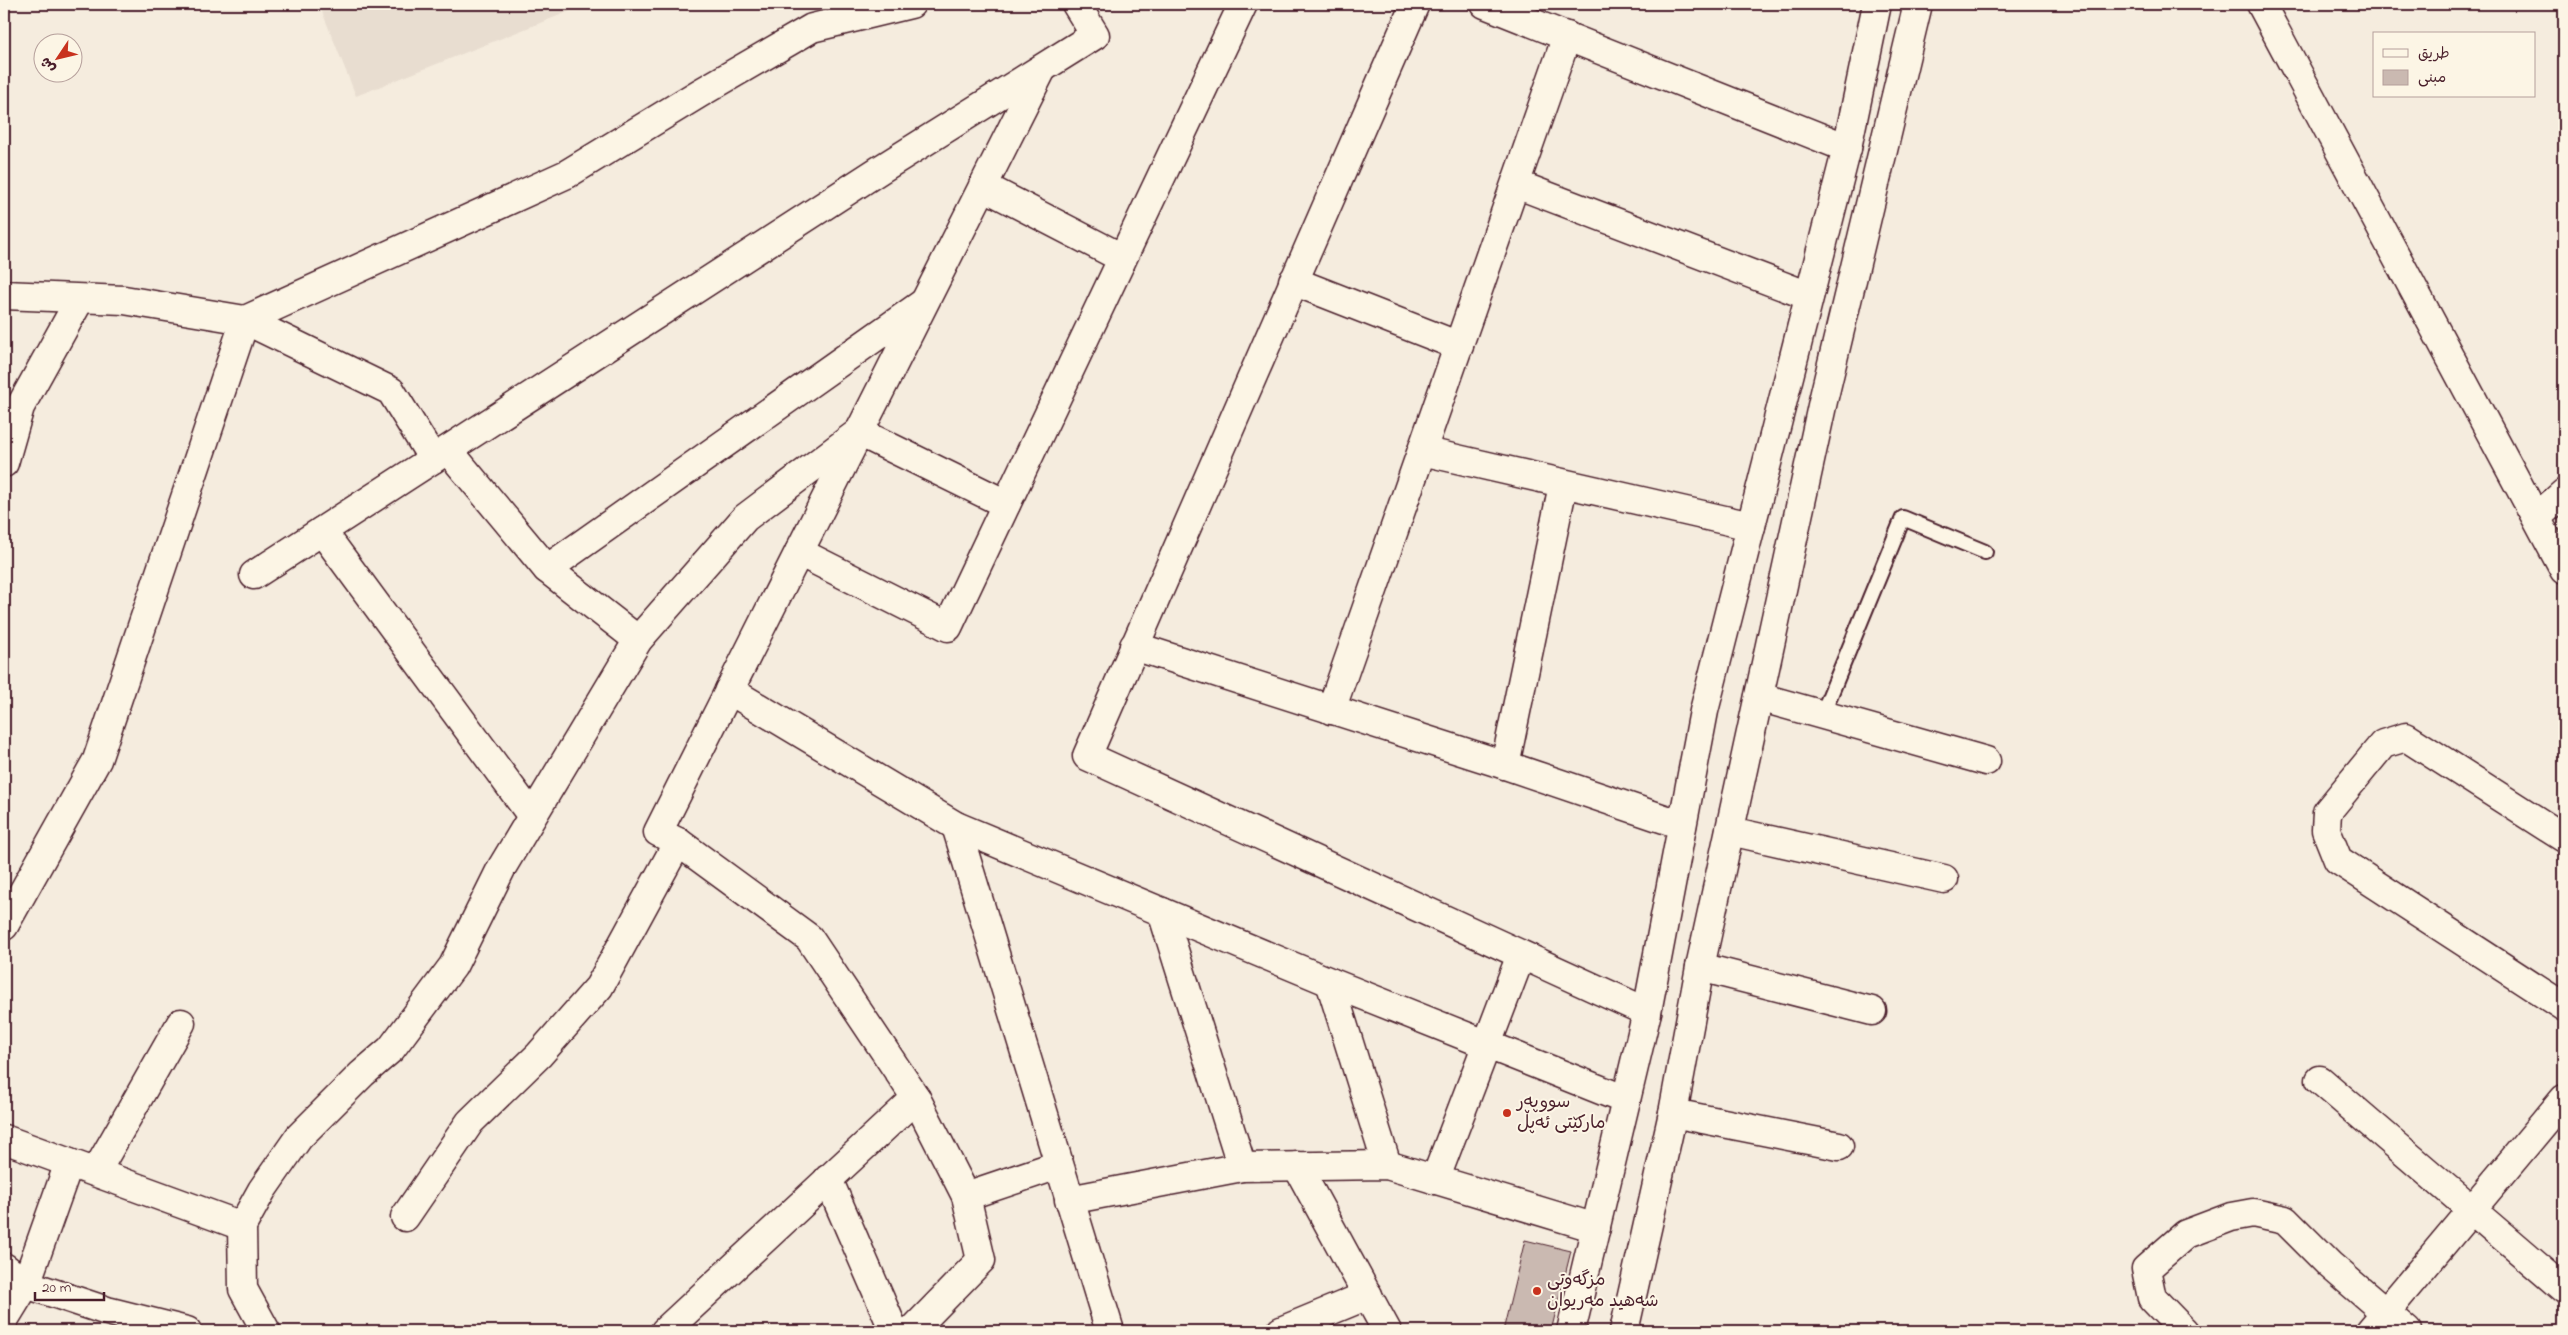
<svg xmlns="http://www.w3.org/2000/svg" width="2568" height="1335" font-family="'Indie Flower','Playpen Sans Arabic',sans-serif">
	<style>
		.built { fill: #e8ddd0 }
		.building { fill: #cab9b1; stroke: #4a1f2b }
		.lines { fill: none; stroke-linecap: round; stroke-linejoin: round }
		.lane-casing { stroke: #4a1f2b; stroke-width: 18 }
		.street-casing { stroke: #4a1f2b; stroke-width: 31 }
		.secondary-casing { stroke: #4a1f2b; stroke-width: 31 }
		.lane { stroke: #fcf5e5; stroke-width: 14 }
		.street { stroke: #fcf5e5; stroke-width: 28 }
		.secondary { stroke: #fcf5e5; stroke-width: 28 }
		.poi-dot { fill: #c8321e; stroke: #fcf5e5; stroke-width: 2 }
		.labels { text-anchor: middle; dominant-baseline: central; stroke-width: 4; stroke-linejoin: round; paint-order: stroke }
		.poi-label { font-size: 18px; fill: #4a1f2b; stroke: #fcf5e5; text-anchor: start }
	</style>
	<rect width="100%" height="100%" fill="#f5ecde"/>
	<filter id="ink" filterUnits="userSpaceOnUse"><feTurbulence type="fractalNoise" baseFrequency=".02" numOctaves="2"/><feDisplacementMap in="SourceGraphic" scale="10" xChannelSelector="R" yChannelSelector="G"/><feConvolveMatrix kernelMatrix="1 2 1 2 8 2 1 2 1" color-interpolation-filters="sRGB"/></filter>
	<g filter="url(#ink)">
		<!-- built -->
		<path class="built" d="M319,4H588L356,96Z"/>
		<!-- building -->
		<path class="building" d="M1525,1240L1571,1251L1551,1331H1503Z"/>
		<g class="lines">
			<!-- lane casing -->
			<g class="lane-casing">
				<path id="lane" d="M1822,715L1903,518L1985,552"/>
			</g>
			<!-- street casing -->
			<g class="street-casing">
				<g id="street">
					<path d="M1415,4L1087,756L1647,1012"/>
					<path d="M1485,4L1847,148"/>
					<path d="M2261,4L2564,570"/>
					<path d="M1516,184L1809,296"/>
					<path d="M983,186L1122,258"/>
					<path d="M1293,281L1459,346"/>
					<path d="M4,295L124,300L245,320L391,391L433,459"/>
					<path d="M448,450L547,569L638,640"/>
					<path d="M1422,451L1751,526"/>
					<path d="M4,463L20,407L80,299"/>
					<path d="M2537,517L2564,493"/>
					<path d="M322,531L532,816"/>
					<path d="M799,552L948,627L1243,4"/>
					<path d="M547,569L922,304"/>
					<path d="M254,575L881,169L1095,35L1076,4"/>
					<path d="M1134,646L1505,765L1682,825"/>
					<path d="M729,690L956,826L1330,982L1626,1100"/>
					<path d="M1759,697L1986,761"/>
					<path d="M1331,710L1567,36"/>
					<path d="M1505,765L1563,485"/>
					<path d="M956,826L1110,1331"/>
					<path d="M1730,831L1944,879"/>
					<path d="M2564,838L2406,737L2383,744L2327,812L2326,830L2338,860L2564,1007"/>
					<path d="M1162,912L1242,1167"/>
					<path d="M4,926L97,760L245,320L567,174L700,93L812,28L911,4"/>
					<path d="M1700,967L1872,1011"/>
					<path d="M1330,982L1387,1165"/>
					<path d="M2320,1080L2564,1289"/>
					<path d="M1673,1113L1839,1146"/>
					<path d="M4,1139L242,1226"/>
					<path d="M1297,1166L1387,1331"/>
					<path d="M96,1172L181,1023"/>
					<path d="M828,1179L894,1331"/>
					<path d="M1435,1180L1521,955"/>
					<path d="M966,1196L1058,1165"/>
					<path d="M1069,1200L1242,1167L1387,1165L1596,1228"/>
					<path d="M405,1217L470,1122L539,1055L599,987L678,842"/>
					<path d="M4,1267L26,1284L107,1311L187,1331"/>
					<path d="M4,1320L26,1284L69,1163"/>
					<path d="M266,1331L243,1289L242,1226L262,1190L299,1137L362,1074L391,1049L453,966L502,867L638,640L745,518L859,432L1006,504"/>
					<path d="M665,1331L916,1098"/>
					<path d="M912,1331L981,1260L966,1196L916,1098L809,938L678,842L658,832L1042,69"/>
					<path d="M1281,1331L1368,1295"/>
					<path d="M2184,1331L2152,1298L2146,1269L2186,1234L2231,1217L2253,1213L2285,1220L2330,1265L2407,1331"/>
					<path d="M2370,1331L2564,1099"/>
				</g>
			</g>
			<!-- secondary casing -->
			<g class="secondary-casing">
				<g id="secondary">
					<path d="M1571,1331L1647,1012L1704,711L1847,148L1877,4"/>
					<path d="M1624,1331L1673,1113L1700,967L1823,401L1918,4"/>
				</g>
			</g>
			<!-- lane -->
			<use href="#lane" class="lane"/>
			<!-- street -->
			<use href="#street" class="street"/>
			<!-- secondary -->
			<use href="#secondary" class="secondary"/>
		</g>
	</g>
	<!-- markers -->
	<g class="poi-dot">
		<circle cx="1507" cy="1113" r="5"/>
		<circle cx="1537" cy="1291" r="5"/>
	</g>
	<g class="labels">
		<!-- poi labels -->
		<g class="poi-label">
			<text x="1517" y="1103">سووپەر<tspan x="1517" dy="21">مارکێتی ئەپڵ</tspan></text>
			<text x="1547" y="1281">مزگەوتی<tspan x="1547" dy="21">شەھید مەریوان</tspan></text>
		</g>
	</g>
	<!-- margin -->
	<rect width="2568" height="1335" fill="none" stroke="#fcf5e5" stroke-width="20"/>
	<rect x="10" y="10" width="2548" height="1315" fill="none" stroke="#4a1f2b" stroke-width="2" filter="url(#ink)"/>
	<!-- legend -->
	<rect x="2373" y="32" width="162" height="65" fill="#fcf5e5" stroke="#b59f9b"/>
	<rect x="2383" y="49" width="25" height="8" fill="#fcf5e5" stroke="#b59f9b"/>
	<text x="2418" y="58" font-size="15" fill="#4a1f2b">طريق</text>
	<rect x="2383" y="70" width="25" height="15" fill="#cab9b1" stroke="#b59f9b"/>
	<text x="2418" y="82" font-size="15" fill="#4a1f2b">مبنى</text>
	<!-- north arrow -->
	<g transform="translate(58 58) rotate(235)"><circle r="24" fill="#fcf5e5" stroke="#b59f9b"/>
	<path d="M0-4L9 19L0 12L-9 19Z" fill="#c8321e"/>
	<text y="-8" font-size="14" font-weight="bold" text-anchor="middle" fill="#4a1f2b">ش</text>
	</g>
	<!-- scale -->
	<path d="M35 1292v8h69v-8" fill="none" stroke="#4a1f2b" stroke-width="2.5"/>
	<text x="42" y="1292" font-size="15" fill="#4a1f2b" stroke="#fcf5e5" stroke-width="4" paint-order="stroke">20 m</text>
</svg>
